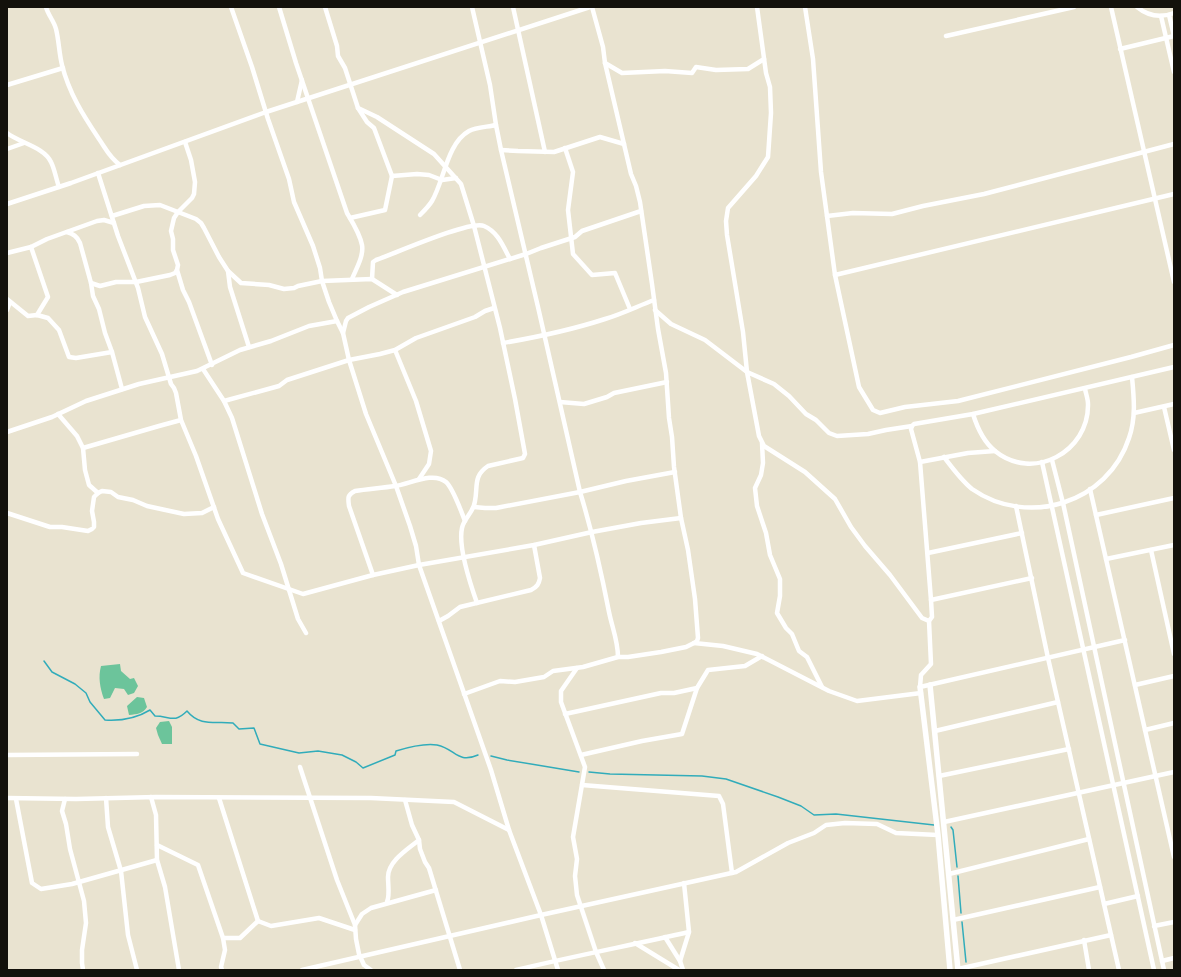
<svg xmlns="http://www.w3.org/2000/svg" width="1181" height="977" font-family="Quicksand,sans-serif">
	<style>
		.forest { fill: #6cc49b }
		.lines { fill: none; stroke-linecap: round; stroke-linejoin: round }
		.stream { stroke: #31acba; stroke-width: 1.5 }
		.minor { stroke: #fff; stroke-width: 4.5 }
		.tertiary { stroke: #fff; stroke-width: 5.5 }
	</style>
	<rect width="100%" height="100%" fill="#e9e3d0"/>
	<!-- forest -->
	<g class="forest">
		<path d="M120,664L121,671L130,679L134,678L138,686L134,693L128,695L124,689L115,688L110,698L104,699C100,688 98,677 101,666Z"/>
		<path d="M137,697L144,698L147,707C143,714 137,714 129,715L127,706Z"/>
		<path d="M169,721L172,727V744H162L158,735L156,728L160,722Z"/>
	</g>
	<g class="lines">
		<!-- stream -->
		<g class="stream">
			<path d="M44,661L52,672L75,684L86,693L90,702L105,720C121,721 137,718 150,710L155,716C170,716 174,724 187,711C200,727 215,721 233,723L239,729L254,728L260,744L299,753L318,751L342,755L356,762L363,768L395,755L396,751C409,747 424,743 437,745C456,749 457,764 478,755"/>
			<path d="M491,756L507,760L579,772"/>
			<path d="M589,772L610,774L702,776L726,779L778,797L801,806L814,815L836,814L934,825"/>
			<path d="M951,827L953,830L957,867"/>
			<path d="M958,876L961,913"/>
			<path d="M962,922L966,962"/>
		</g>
		<!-- minor -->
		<g class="minor">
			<path d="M46,7C48,15 54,21 56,29C59,41 59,53 62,65C69,93 83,115 99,139C106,149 109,157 120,165"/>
			<path d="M231,7L252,67L268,119L289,179L294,202L313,246L320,268L322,281L329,302L337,321L343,333L349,360L366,414L396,486L410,526L416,546L419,565L491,770L509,830L541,915L558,970"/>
			<path d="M279,7L296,63L347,213C353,223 360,234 362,245C364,256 356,269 352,279"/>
			<path d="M325,7L337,46L338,56L345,68L358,108L367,122L374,128L392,176L417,174L429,175L442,180L456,178"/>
			<path d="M472,7L490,85L496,125L501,150L538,307L580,492L626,481L675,472"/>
			<path d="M513,7L545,152"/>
			<path d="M757,7L766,73L770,87L771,113L768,157L756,176L728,208L726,221L727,235L743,332L747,372L759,436L764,446L805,472L835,499L851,527L865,546L890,575L922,618L929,621L931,664L921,675L920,687L1125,640"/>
			<path d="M805,7L813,59L821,172L835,275L859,387L873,410L880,413L905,407L958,401L1131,357L1174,345"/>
			<path d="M1111,7L1174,282"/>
			<path d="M1137,7C1148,16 1161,18 1174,13"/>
			<path d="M1169,15L1174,36"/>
			<path d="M1161,16L1174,72"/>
			<path d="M946,36L1074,7"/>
			<path d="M1120,49L1174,36"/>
			<path d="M605,63L622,73L665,71L692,73L696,67L716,70L748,69L764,59"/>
			<path d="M7,85L63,68"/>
			<path d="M297,102L302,80"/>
			<path d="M358,108L377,117L434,154L461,184L474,226L500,328L515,399L525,454L523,458L488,466C473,476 478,486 475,501C474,512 464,518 462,528C458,546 471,586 477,603"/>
			<path d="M7,133C20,143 44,147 51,162C55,170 56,179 59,187"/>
			<path d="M185,142L191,160L195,182L194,194L192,198L178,212L174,218L171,231L173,239V250L178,265L177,270L183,290L189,302L212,365"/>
			<path d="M565,148L573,172L568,210L573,254L592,275L615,273L630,309"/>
			<path d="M7,149L24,143"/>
			<path d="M501,150L518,151L554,152L600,137L624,144"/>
			<path d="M98,173L118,236L138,288L145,317L162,354L171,384L174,388L176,393L181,420L196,456L218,519L243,573L303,594L373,575L419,565L534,545L592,532L641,523L681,518"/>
			<path d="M7,204L71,183L266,112L590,7"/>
			<path d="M420,215C424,211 429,206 432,201C444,181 447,143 469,131C476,127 488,127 496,125"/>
			<path d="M112,216L144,206L160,205L196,219L201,223L204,228L219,257L228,271L241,283L269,285L284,289L294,288L298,286L322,281L372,279L397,295"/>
			<path d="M827,216L853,213L892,214L923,206L984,194L1174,144"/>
			<path d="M350,218L385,210L392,176"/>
			<path d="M67,232C73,234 77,236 80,243L91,283L93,296L99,309L105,333L112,352L122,389"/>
			<path d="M31,247L48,297L37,315"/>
			<path d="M7,253L31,247L47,239L97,221L104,220L114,223"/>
			<path d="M228,271L230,287L249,347"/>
			<path d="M835,275L1174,194"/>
			<path d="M372,279L373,262L376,260C394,254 470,220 484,226C498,232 503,246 510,259"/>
			<path d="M91,283L100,286L116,282H136L170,275L175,273L177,270"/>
			<path d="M7,299L28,316L37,315L48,318L59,330L69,357L76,358L112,352"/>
			<path d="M7,310L10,302"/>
			<path d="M655,310L671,324L705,340L747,372L774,384L789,396L806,414L816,420L829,433L837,436L868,434L886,430L912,426"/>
			<path d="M343,333L346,321L348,318L369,307L403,292L526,254L541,248L575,237L582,231L641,211"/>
			<path d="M503,343C538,337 571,330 605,319C622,314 638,306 654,300"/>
			<path d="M395,350L416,401L431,451L429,464L419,479"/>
			<path d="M203,369L224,401L232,418L262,514L281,564L298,619L306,633"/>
			<path d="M224,401L279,386L287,380L349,360L380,354L395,350L416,338L475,317L485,311L494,308"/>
			<path d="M560,402L584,404L607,397L614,393L667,382"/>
			<path d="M1164,407L1174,450"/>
			<path d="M1134,413L1174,404"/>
			<path d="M58,414L77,436L83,448L85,470L89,485L98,493"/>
			<path d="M973,414C977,427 984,442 995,451C1033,482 1089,452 1088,404C1088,399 1086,394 1085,389"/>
			<path d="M7,432L52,417L86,401L139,384L197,371L240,350L271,341L309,326L337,321"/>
			<path d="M762,443L763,463L761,475L755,488L757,506L766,533L770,555L780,579V596L777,613L786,628L792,634L799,651L807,657L822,687"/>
			<path d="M83,448L159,426L181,420"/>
			<path d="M944,457C953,469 961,480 972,489C1028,528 1108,503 1129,438C1136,418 1134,398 1132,377"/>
			<path d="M1052,460L1063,503L1164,970"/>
			<path d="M920,462L968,453L995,451"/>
			<path d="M1042,462L1154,970"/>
			<path d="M1090,489L1174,857"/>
			<path d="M1016,506L1048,658L1119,970"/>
			<path d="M474,507L485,508H496L580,492C592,531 601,571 609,612C612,627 618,641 618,657"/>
			<path d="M7,513L50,527H62L88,531L92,529L94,527V522L92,511L94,497L98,493L102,491L111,492L118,497L133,500L147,506L184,514L202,513L214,507"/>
			<path d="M1096,515L1174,498"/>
			<path d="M1151,550L1174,654"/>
			<path d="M928,553L1022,533"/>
			<path d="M1106,559L1174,545"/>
			<path d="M373,575L349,506C348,498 347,495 355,491C368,489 382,488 395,486C410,484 433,471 446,482C453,488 461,511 465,521"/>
			<path d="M931,600L1032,578"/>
			<path d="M439,621L448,616L460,607L531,590C537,587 539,584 540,578L534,545"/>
			<path d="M929,621L932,617L931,600L920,462L911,429L912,426L914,424L973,414L1174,367"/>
			<path d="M694,643L723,646L757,654L829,691L857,701L921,693"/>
			<path d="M577,668L561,691V702L585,767L573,837L577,859L575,876L577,895L596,952L604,970"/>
			<path d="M1135,685L1174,676"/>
			<path d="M464,694L500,681L515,682L544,677L553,671L583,667L618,657H628L661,652L686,647L694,643L697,641L698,638L695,599L688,550L681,518L674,467L672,437L669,418L666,373L658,329L652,284L640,202L636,186L631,174L605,63L603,47L592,7"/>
			<path d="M565,714L661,693H674L697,688L708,670L745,666L762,656"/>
			<path d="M1145,730L1174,723"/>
			<path d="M935,731L1058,702"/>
			<path d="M7,755L137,754"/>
			<path d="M581,755L642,741L682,734L697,688"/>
			<path d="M300,767L337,880L355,925L356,939L359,954L364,965L371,970"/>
			<path d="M939,776L1069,749"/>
			<path d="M582,785L719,796L723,804L732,873"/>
			<path d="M151,797L156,815L157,860L165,887L179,970"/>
			<path d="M7,798L76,799L156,797L371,798L454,802L509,830"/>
			<path d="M106,798L108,827L121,871L128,935L137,970"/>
			<path d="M219,798L258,921"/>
			<path d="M16,799L32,883L41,889L72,884L157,860"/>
			<path d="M65,799L62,811L66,824L70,849L84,901L86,923L82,950V963L83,970"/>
			<path d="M405,800L412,825L419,840L420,849L425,862L429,868L460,970"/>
			<path d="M944,822L1174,772"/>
			<path d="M157,845L198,865L223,938L225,950L221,967L222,970"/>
			<path d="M949,874L1089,839"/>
			<path d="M387,902C390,895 388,886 388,877C388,861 408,849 419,840"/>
			<path d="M1104,904L1138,896"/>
			<path d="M953,920L1100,887"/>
			<path d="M355,925L362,914L371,908L436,890"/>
			<path d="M1154,926L1174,922"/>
			<path d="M665,937L680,961L683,970"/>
			<path d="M223,938H240L258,921L271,926L319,918L355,930"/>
			<path d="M1084,940L1089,970"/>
			<path d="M635,943L679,970"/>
			<path d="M680,961L689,932L684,883"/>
			<path d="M1162,961L1174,958"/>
			<path d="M958,969L1111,935"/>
			<path d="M302,970L541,915L736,872L788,843L814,833L826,825L845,823L877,824L896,833L938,835"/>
			<path d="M516,970C574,956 632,945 689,932"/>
		</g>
		<!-- tertiary -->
		<g class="tertiary">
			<path d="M930,685L958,970"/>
			<path d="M920,687L938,835L950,970"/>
		</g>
	</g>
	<!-- border -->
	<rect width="1181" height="977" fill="none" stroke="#13110b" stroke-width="16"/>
</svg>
